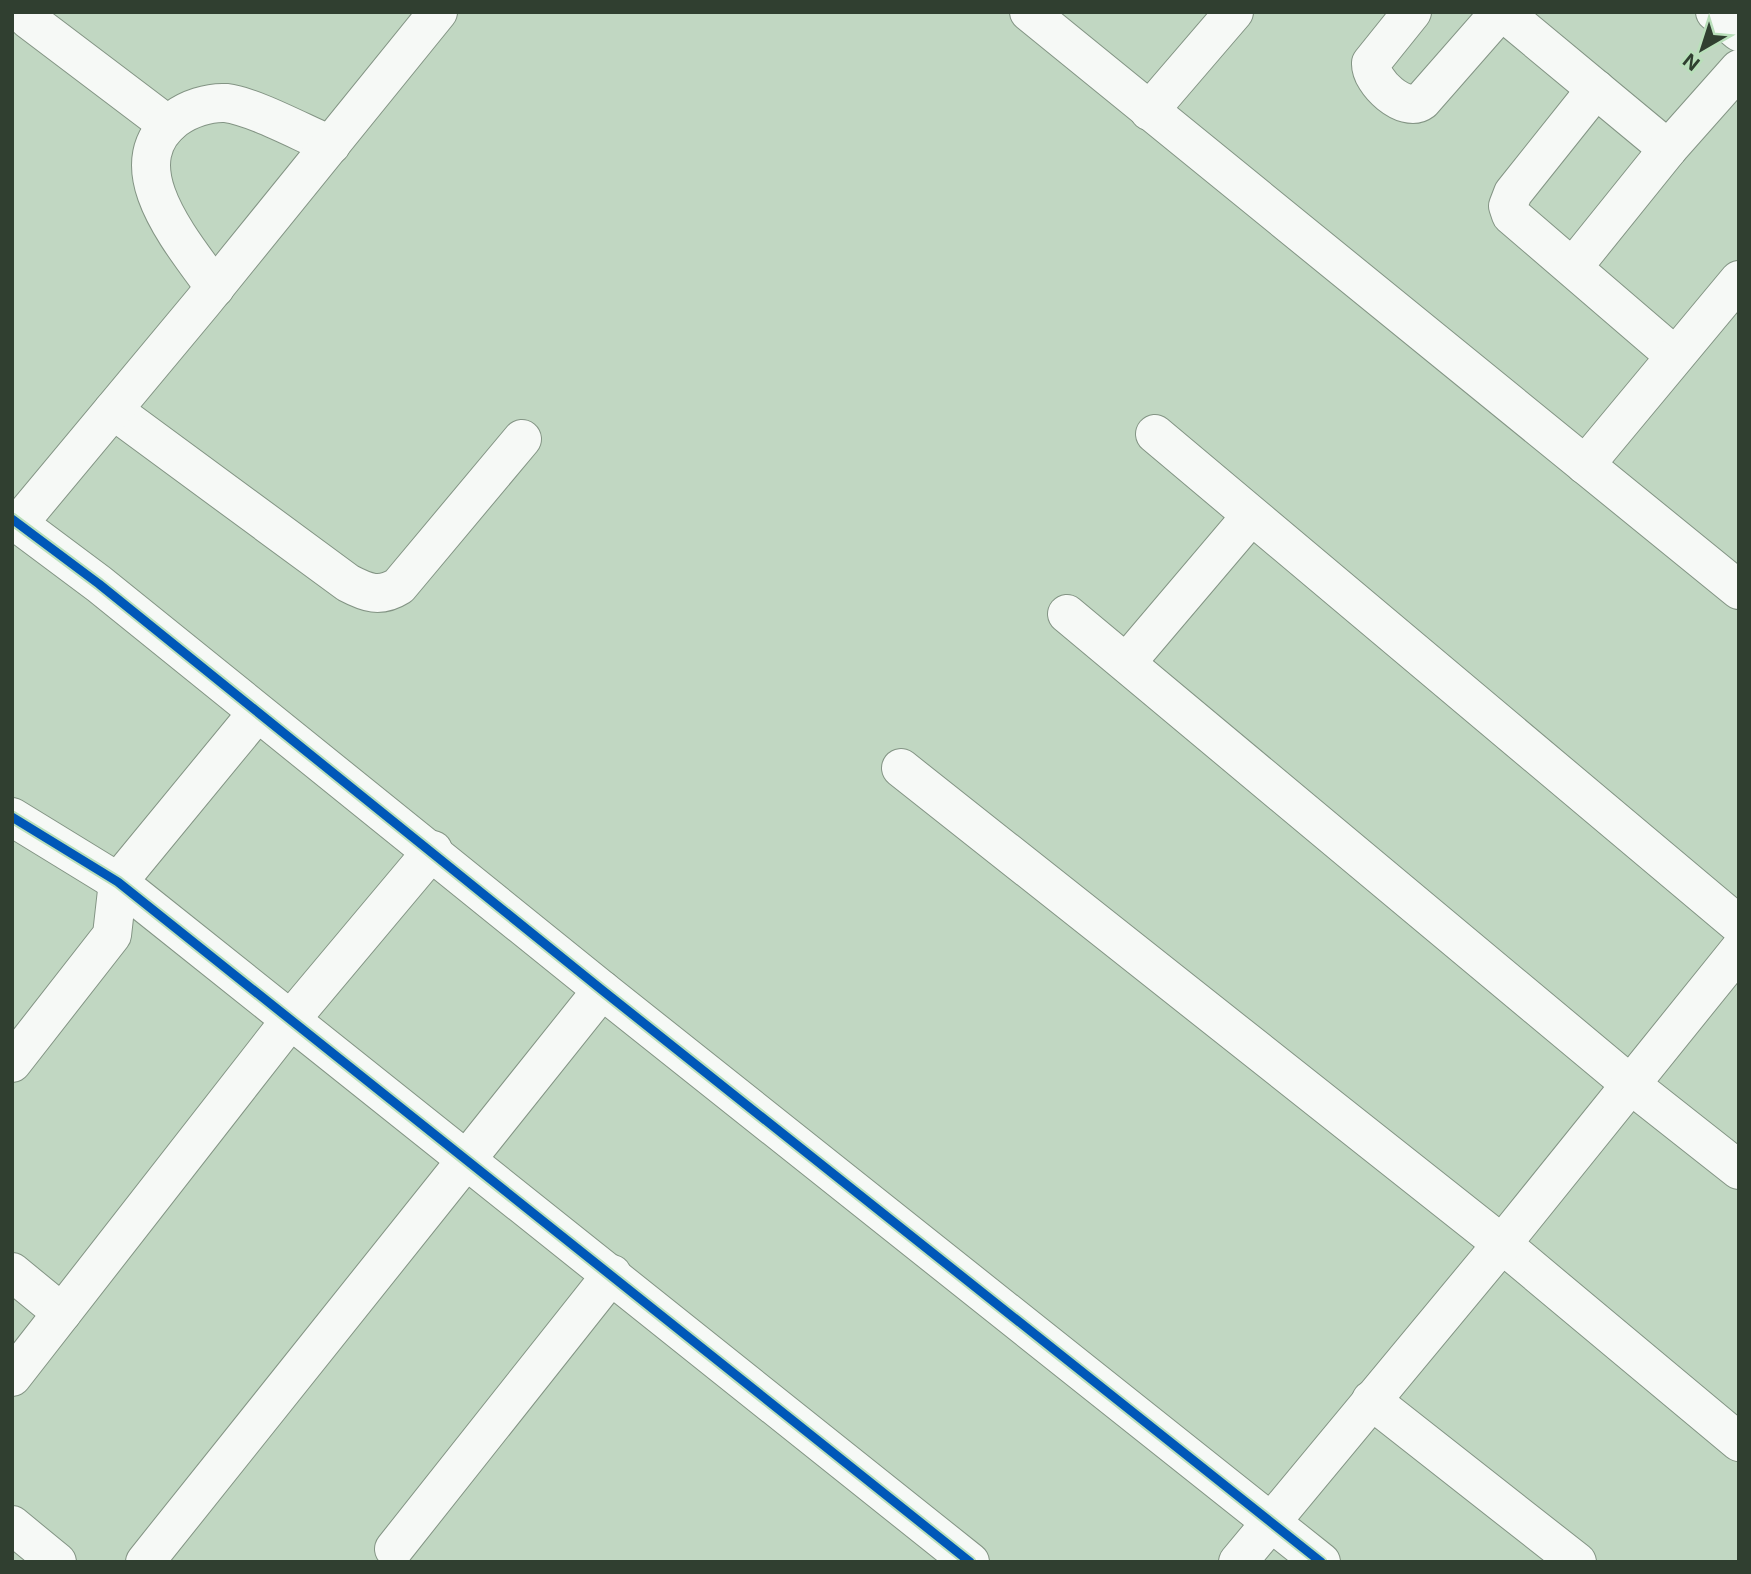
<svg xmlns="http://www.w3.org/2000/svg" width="1751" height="1574" font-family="Inter,sans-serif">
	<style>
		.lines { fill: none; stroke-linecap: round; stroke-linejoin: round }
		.minor-casing { stroke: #839484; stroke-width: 40 }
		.minor { stroke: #f6f9f6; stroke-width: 38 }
		.cycleway-casing { stroke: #b9dfba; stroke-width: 13 }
		.cycleway { stroke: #0057b8; stroke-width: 9 }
	</style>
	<rect width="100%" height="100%" fill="#c1d7c2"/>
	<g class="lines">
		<!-- minor casing -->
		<g class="minor-casing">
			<g id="minor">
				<path d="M1029,12L1739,590"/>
				<path d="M1412,12L1371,63C1370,82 1405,114 1422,101L1500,12"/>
				<path d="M1503,12L1668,149"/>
				<path d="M1715,12L1739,32"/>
				<path d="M28,19L168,125"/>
				<path d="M1596,89L1513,193L1508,206L1511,215L1675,356"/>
				<path d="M1149,111L1234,12"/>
				<path d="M1573,267L1668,149L1739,69"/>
				<path d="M215,288C185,245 114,166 175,119C188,109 209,102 226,103C253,106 304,134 331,145"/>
				<path d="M113,410L348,583C367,593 380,598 399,586L522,439"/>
				<path d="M1155,434L1739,925"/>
				<path d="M1585,465L1739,280"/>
				<path d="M12,519L99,584L602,990L1321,1562"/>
				<path d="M18,524L203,302L438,12"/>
				<path d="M1067,614L1630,1084L1739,1170"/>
				<path d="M1127,662L1251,516"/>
				<path d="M901,768L1502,1244L1739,1442"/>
				<path d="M12,817L118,882L970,1562"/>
				<path d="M12,1063L112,935L118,882L257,713"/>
				<path d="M12,1272L62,1313"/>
				<path d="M12,1377L292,1018L433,850"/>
				<path d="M1371,1400L1577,1562"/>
				<path d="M12,1525L57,1562"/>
				<path d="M394,1549L612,1274"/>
				<path d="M145,1562L602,990"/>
				<path d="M1238,1562L1502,1244L1739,950"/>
			</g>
		</g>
		<!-- minor -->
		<use href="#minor" class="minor"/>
		<!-- cycleway casing -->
		<g class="cycleway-casing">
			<g id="cycleway">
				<path d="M12,519L99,584L602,990L1321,1562"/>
				<path d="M12,817L118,882L970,1562"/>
			</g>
		</g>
		<!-- cycleway -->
		<use href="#cycleway" class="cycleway"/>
	</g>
	<!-- border -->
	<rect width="1751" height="1574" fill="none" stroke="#303f30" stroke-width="28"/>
	<!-- north arrow -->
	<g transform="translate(1702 49) rotate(219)" stroke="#b9dfba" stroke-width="5" paint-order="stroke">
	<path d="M0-5L12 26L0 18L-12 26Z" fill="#303f30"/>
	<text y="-10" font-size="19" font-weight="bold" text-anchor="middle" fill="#303f30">N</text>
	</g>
</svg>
